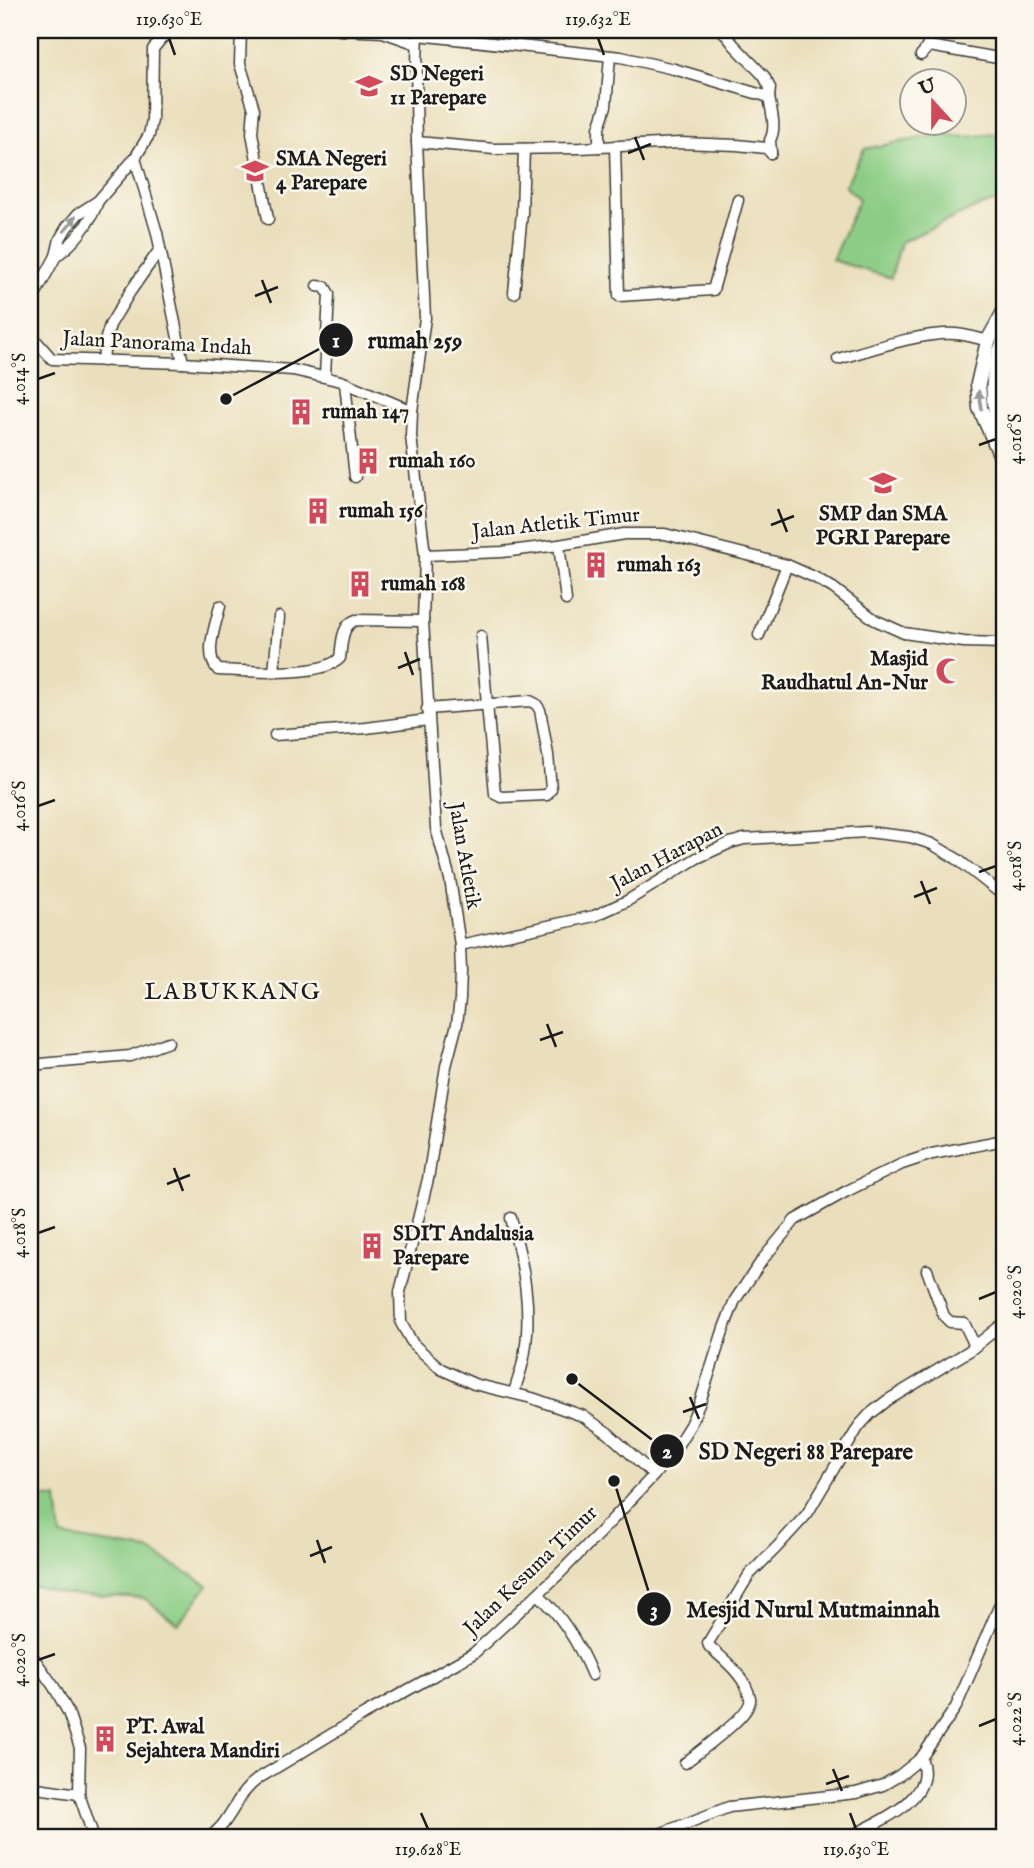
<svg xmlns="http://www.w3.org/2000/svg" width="1034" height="1868" font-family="'IM FELL English',serif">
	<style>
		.green { fill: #8ccd85; stroke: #547450; stroke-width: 2 }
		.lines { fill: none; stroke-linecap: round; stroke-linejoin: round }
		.minor-casing { stroke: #3b3934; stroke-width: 13 }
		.secondary-casing { stroke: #3b3934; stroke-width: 17 }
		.minor { stroke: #fff; stroke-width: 10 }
		.secondary { stroke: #fff; stroke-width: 14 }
		.oneway { fill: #999 }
		.ticks { fill: none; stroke: #1c1c1c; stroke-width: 2.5 }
		.labels { text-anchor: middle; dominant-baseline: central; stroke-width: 5; stroke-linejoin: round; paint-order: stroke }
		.poi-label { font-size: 21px; font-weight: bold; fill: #1c1c1c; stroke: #fbf7ec; text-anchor: start }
		.street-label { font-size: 21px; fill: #1c1c1c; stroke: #fbf7ec }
		.quarter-label { font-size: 24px; letter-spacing: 2px; fill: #1c1c1c; stroke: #fbf7ec }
		.leader { fill: none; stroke: #1c1c1c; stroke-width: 2.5 }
		.callout-dot { fill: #1c1c1c; stroke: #fbf7ec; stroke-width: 2.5 }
		.mark-label { font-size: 21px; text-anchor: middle; font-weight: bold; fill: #fff }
		.callout-label { font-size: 23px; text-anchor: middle; font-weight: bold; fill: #1c1c1c; stroke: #fbf7ec; stroke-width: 5; stroke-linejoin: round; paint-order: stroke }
		.neatline { fill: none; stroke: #1c1c1c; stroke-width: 2.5 }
		.ticks-label { font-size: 18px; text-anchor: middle; fill: #1c1c1c }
	</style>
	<rect width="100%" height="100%" fill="#fbf7ec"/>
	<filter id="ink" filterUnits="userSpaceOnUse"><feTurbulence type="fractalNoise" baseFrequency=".0143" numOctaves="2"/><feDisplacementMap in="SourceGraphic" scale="14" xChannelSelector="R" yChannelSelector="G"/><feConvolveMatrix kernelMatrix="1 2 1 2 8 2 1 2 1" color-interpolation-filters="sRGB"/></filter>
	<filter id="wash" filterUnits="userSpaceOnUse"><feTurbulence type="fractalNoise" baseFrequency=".00686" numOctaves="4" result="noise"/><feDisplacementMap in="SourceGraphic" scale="28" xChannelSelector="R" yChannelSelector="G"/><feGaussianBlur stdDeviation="1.57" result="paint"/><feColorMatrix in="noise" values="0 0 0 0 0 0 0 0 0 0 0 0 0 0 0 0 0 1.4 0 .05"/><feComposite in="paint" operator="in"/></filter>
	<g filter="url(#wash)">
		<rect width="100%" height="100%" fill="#eadfbc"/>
		<!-- green -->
		<g class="green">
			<path d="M1004,133V199L977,207L901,242L891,278L832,260L859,199L845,186L864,149L937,135L966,137Z"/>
			<path d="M30,1497L57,1498L61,1536L148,1550L208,1585L178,1624L144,1598L66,1594L30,1585Z"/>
		</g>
	</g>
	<g filter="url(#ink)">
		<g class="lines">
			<!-- minor casing -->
			<g class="minor-casing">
				<g id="minor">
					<path d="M241,30L240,64L254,109L252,133L268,219"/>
					<path d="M340,30L383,32L417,44"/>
					<path d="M418,30L416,97L417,142L425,318L412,411L411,436L425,555L423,621L436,828L450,879L460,945L461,971L460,999L457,1024L446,1066L428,1179L400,1292L401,1323L413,1344L441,1369L474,1384L532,1398L583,1416L608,1433L654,1475"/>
					<path d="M418,35L621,57L674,69L769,97L770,88L764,76L734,45L722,30"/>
					<path d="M925,50L928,45L927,30"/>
					<path d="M921,55L929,46L1004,59"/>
					<path d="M769,97C771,110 777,128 770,140L771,153"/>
					<path d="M417,142L494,149L580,148L680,143L737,145L766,148L771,153"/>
					<path d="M615,146L619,296L713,290L738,200"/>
					<path d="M599,147V128L606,106L610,56"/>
					<path d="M135,158L157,233L183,363"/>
					<path d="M56,256C74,244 91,222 98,201L135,158L149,135L152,120L153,49L161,39L174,30"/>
					<path d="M317,286L325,287L329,294L325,376"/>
					<path d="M514,293L522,213L524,149"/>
					<path d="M30,304L56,256L60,239L67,227L78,214L98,201"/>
					<path d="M30,334L52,359L183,363L293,370L341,381L412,411"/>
					<path d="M838,359C869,350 925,331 956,334C967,335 978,338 988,341"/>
					<path d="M103,361L105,341L110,325L130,292L160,249"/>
					<path d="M345,383L355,477"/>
					<path d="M559,545L566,600"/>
					<path d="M425,555L502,552L559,545L624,534H665L787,565L814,577L833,588L875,620L904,633L964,642L1004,643"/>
					<path d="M220,606C216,625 203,654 218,670C245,671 321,678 340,658C342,644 341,625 356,620L423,621"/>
					<path d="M759,635L787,565"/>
					<path d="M274,672L279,617"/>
					<path d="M427,709L530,701L536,704L540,710L548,755L551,789L547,795L501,797L495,794L481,636"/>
					<path d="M275,735L366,728L428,720"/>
					<path d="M460,945L594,916L627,901L697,858L730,843L744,839L867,832L910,837L932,844L957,859L1004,896"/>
					<path d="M30,1065L130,1056L168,1042"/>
					<path d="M511,1218C523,1263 533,1310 524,1357C522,1369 517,1381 514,1393"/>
					<path d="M927,1270L944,1316L950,1322L964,1323L975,1346"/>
					<path d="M538,1594C563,1617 579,1644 592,1675"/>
					<path d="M30,1653L54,1687L68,1712L80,1748L79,1794L94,1838"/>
					<path d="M685,1763C698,1752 754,1714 750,1698C745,1675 725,1661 709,1646L708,1643L749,1575L777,1547L807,1514L859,1426L870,1414L888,1400L969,1351L1004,1323"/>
					<path d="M30,1787L79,1794"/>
					<path d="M210,1838C215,1832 222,1827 226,1820C238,1803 241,1791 259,1778L365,1714L474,1653L559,1574L611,1521L654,1475L675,1449L690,1425L700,1402L724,1328L735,1300L763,1259L795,1220L847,1191L902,1164L932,1154L1004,1140"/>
					<path d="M649,1838L729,1807L856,1793L883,1785L900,1775L921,1758L956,1707L1004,1595"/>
					<path d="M847,1838C875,1823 938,1800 921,1758"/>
				</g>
			</g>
			<!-- secondary casing -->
			<g class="secondary-casing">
				<g id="secondary">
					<path d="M1004,312L988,341L978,384L980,408L1004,463"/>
					<path d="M1004,341C991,373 989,402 1004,434"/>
				</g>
			</g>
			<!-- minor -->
			<use href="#minor" class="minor"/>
			<!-- secondary -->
			<use href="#secondary" class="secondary"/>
		</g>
		<!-- one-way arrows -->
		<defs><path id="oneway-solid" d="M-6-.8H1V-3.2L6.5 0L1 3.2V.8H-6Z" transform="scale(1.75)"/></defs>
		<g class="oneway">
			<use href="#oneway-solid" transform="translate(70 224) rotate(-52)"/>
			<use href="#oneway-solid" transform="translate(980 400) rotate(-99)"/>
		</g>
	</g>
	<!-- ticks -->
	<path class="ticks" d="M169,38L175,55M598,38L604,55M635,137L644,160M628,153L651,144M262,280L271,303M255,296L278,287M38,379L55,373M979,445L996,439M778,509L787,532M771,525L794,516M405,652L413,675M398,668L420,659M38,806L55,800M979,872L996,866M921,881L930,904M914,897L937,888M547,1024L556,1047M540,1040L563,1032M174,1168L183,1191M167,1184L190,1175M38,1233L55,1227M979,1299L996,1292M690,1397L699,1419M683,1412L706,1404M317,1540L325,1563M310,1556L332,1547M38,1660L55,1654M979,1726L996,1719M833,1769L842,1791M826,1784L849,1776M421,1813L428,1829M850,1813L856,1829"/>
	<!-- icons -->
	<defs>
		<g id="school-bare" transform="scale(2.1)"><path d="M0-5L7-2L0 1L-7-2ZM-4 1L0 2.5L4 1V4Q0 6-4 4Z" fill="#d1495b" stroke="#fbf7ec" stroke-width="2.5" paint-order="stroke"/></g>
		<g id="building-bare" transform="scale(2.1)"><path d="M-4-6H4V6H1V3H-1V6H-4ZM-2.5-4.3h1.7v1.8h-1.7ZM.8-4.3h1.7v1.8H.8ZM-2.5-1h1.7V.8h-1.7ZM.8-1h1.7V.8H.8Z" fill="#d1495b" stroke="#fbf7ec" stroke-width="2.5" paint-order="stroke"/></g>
		<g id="mosque-bare" transform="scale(2.1)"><path d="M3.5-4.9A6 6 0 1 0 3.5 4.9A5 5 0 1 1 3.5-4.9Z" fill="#d1495b" stroke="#fbf7ec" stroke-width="2.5" paint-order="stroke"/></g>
	</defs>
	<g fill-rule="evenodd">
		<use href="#school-bare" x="369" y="86"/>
		<use href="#school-bare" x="255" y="171"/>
		<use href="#building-bare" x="301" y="412"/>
		<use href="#building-bare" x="368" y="461"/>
		<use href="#school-bare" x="883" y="483"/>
		<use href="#building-bare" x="318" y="511"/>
		<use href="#building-bare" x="596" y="565"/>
		<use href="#building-bare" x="360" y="584"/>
		<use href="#mosque-bare" x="949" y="671"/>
		<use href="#building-bare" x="372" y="1246"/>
		<use href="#building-bare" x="105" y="1739"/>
	</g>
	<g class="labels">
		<!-- poi labels -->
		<g class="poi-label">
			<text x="390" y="74">SD Negeri<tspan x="390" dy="24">11 Parepare</tspan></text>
			<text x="276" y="159">SMA Negeri<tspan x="276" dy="24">4 Parepare</tspan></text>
			<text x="322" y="412">rumah 147</text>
			<text x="389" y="461">rumah 160</text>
			<text x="339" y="511">rumah 156</text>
			<text x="883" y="514" text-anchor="middle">SMP dan SMA<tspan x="883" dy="24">PGRI Parepare</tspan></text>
			<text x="617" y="565">rumah 163</text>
			<text x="381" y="584">rumah 168</text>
			<text x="928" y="659" text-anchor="end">Masjid<tspan x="928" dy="24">Raudhatul An-Nur</tspan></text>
			<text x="393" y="1234">SDIT Andalusia<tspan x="393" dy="24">Parepare</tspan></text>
			<text x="126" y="1727">PT. Awal<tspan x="126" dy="24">Sejahtera Mandiri</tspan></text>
		</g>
		<!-- street labels -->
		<g class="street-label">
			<text transform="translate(157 344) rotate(3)">Jalan Panorama Indah</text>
			<text transform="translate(556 524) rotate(-6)">Jalan Atletik Timur</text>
			<text transform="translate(464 856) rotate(80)">Jalan Atletik</text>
			<text transform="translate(667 857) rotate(-28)">Jalan Harapan</text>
			<text transform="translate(531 1571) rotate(-44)">Jalan Kesuma Timur</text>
		</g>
		<!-- quarter labels -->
		<g class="quarter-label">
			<text x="233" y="992">LABUKKANG</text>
		</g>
	</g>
	<!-- callouts -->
	<path class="leader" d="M226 399L336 340M572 1379L667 1451M614 1481L654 1609"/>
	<g class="callout-dot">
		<circle cx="226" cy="399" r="7"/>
		<circle cx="572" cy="1379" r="7"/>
		<circle cx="614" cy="1481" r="7"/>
		<circle cx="336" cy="340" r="18"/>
		<circle cx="667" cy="1451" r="18"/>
		<circle cx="654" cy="1609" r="18"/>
	</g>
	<g class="mark-label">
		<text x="336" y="347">1</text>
		<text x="667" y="1458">2</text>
		<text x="654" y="1616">3</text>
	</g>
	<g class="callout-label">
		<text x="415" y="348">rumah 259</text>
		<text x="806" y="1459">SD Negeri 88 Parepare</text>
		<text x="813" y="1617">Mesjid Nurul Mutmainnah</text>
	</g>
	<!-- margin -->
	<rect width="1034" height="1868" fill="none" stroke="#fbf7ec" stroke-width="77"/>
	<!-- north arrow -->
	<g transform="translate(933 102) rotate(339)"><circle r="33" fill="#fbf7ec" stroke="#a29f99" stroke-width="2"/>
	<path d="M0-5L12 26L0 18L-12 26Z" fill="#d1495b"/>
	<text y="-10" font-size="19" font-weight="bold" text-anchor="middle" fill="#1c1c1c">U</text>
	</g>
	<rect x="38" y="38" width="958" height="1791" class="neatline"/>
	<g class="ticks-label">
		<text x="169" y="25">119.630°E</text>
		<text x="598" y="25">119.632°E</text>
		<text transform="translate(19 379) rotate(-90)" y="6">4.014°S</text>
		<text transform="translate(1015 439) rotate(-90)" y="6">4.016°S</text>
		<text transform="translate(19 806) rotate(-90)" y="6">4.016°S</text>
		<text transform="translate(1015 866) rotate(-90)" y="6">4.018°S</text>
		<text transform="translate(19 1233) rotate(-90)" y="6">4.018°S</text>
		<text transform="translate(1015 1292) rotate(-90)" y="6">4.020°S</text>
		<text transform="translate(19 1660) rotate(-90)" y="6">4.020°S</text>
		<text transform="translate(1015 1719) rotate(-90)" y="6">4.022°S</text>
		<text x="428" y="1855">119.628°E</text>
		<text x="856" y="1855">119.630°E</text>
	</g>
</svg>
